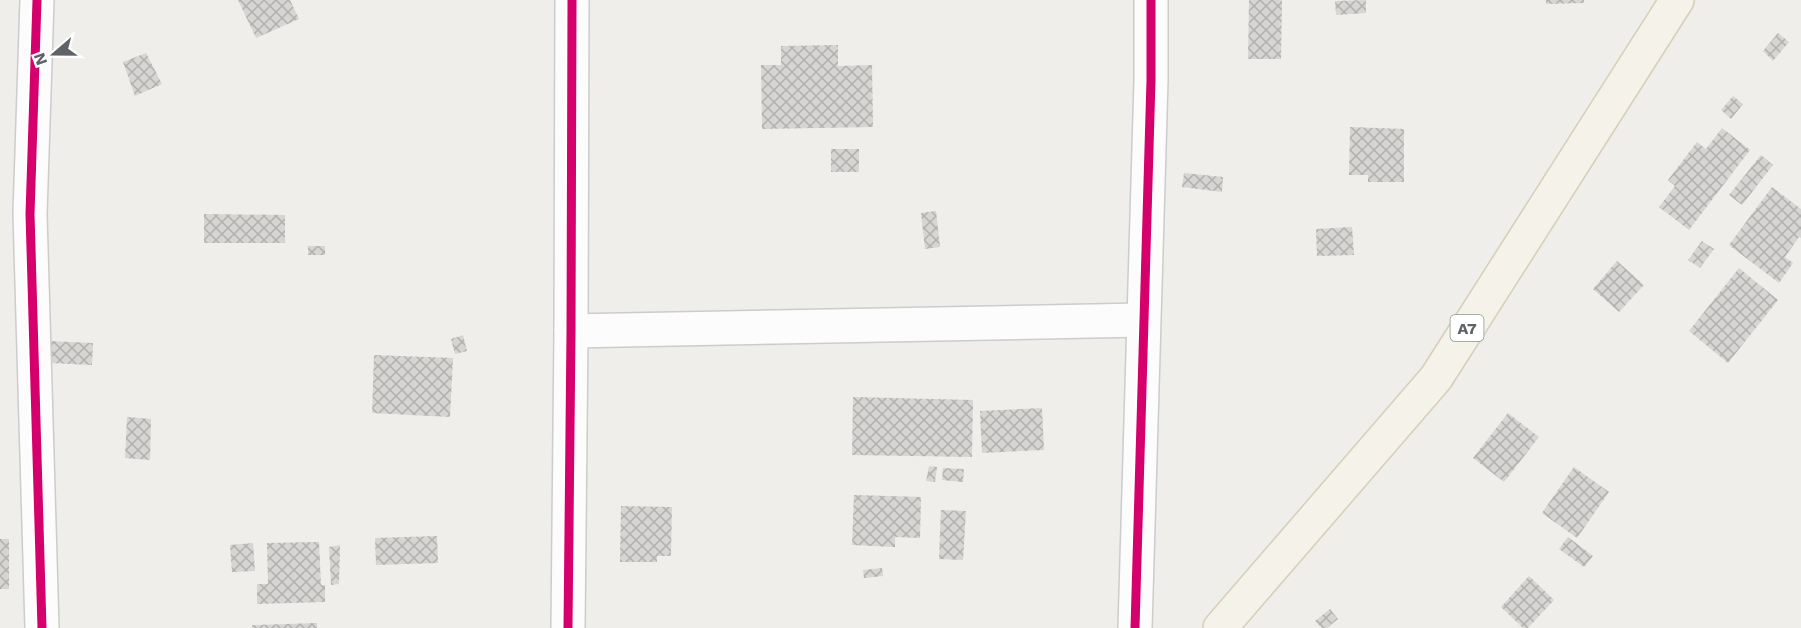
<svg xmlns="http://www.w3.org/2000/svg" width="1801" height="628" font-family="'Work Sans',sans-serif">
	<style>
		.building { fill: url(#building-cross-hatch) }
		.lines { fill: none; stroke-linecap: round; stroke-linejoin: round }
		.minor-casing { stroke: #cbcccc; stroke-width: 36 }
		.major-casing { stroke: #d7ceb8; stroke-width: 36 }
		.minor { stroke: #fdfcfc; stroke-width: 33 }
		.major { stroke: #f4f2e9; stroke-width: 33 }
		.cycleway-casing { stroke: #fff; stroke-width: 13 }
		.cycleway { stroke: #d6006c; stroke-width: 9 }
		.labels { text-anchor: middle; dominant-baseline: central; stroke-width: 5; stroke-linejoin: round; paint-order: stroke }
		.shield { fill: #fff; stroke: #8f9295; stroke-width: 1.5 }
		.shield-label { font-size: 16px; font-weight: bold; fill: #5f6368 }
	</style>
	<defs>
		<pattern id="building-cross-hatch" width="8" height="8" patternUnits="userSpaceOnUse" patternTransform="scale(1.5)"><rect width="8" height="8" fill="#d6d5d3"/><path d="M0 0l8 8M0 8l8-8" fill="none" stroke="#b1b0af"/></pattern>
	</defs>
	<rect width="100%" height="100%" fill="#efeeea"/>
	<!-- building -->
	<g class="building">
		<path d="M238,0H290L299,19L256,38Z"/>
		<path d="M1249,0H1282L1281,59H1248Z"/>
		<path d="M1366,0V13L1336,15L1335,1Z"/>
		<path d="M1546,0H1584V3L1546,4Z"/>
		<path d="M1778,33L1789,42L1773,61L1763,51Z"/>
		<path d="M838,45V66L872,65L873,127L762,129L761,65H781V46Z"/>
		<path d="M146,53L162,84L135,96L123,62Z"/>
		<path d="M1733,96L1743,104L1731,119L1721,110Z"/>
		<path d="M1350,127L1404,129V182H1368V175H1349Z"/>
		<path d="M1722,128L1750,150L1689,230L1659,207L1675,186L1668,180L1697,142L1706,149Z"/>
		<rect x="831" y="149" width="28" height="23"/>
		<path d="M1761,155L1773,165L1742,205L1729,195Z"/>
		<path d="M1184,173L1223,177L1222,192L1182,187Z"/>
		<path d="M1772,187L1801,209V238L1799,237L1785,257L1793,263L1779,283L1729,245Z"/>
		<path d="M936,211L940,247L925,249L921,213Z"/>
		<path d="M204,214L285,215V243H204Z"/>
		<path d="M1352,227L1354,255L1317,256L1316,229Z"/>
		<path d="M1702,241L1714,249L1700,268L1688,260Z"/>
		<rect x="308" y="246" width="17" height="9"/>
		<path d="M1617,261L1644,285L1619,312L1593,289Z"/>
		<path d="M1739,268L1778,300L1728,363L1689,331Z"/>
		<path d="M463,335L467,351L455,354L451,339Z"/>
		<path d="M50,341L93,343L92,365L49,363Z"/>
		<path d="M374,355L453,358L450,417L372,413Z"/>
		<path d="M853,397L973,400L972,457L852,455Z"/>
		<path d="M1042,408L1044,450L982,453L980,411Z"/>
		<path d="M1508,413L1539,437L1504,482L1473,458Z"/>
		<path d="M127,417L151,419L150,460L125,458Z"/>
		<path d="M929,466L937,467L935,482L926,481Z"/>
		<path d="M1574,467L1609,492L1577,538L1542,513Z"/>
		<path d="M943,468L964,469L963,482L942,480Z"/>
		<path d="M854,495L921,497L920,538L895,537V547L852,545Z"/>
		<path d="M621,506L672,507L671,556H657V562H620Z"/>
		<path d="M941,510L966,511L963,560L939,559Z"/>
		<path d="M437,536L438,563L376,565L375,538Z"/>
		<path d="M1568,537L1593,556L1584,567L1559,549Z"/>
		<rect x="0" y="539" width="9" height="50"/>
		<path d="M319,542L321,585H325V602L257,604V584H268L267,543Z"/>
		<path d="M253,543L255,571L232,572L230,545Z"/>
		<path d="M340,545L339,584L331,585L329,547Z"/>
		<path d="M882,568L883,576L864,578L863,570Z"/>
		<path d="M1529,576L1554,600L1528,628H1523L1501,607Z"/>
		<path d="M1330,609L1338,619L1327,628H1322L1315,621Z"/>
		<path d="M317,623V628H252V625Z"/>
	</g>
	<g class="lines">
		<!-- minor casing -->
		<g class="minor-casing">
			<g id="minor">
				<path d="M37,0L30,214L42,628"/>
				<path d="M571,331L1143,320"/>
				<path d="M568,628L571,331L572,0"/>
				<path d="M1135,628L1151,80V0"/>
			</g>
		</g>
		<!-- major casing -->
		<g class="major-casing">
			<path id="major" d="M1220,628L1436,378L1677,0"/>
		</g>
		<!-- minor -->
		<use href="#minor" class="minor"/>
		<!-- major -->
		<use href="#major" class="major"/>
		<!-- cycleway casing -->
		<g class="cycleway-casing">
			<g id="cycleway">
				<path d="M37,0L30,214L42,628"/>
				<path d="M568,628L571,331L572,0"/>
				<path d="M1135,628L1151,80V0"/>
			</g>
		</g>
		<!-- cycleway -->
		<use href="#cycleway" class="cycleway"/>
	</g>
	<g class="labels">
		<!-- shield labels -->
		<rect class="shield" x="1450.5" y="315" width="33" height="26" rx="4.5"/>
		<g class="shield-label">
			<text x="1467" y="328">A7</text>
		</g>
	</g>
	<!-- north arrow -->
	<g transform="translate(54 54) rotate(250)" stroke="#ffffff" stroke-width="4.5" paint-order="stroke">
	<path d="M0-4.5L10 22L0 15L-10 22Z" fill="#5f6368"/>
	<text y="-9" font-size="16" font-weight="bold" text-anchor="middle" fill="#5f6368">N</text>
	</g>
</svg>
